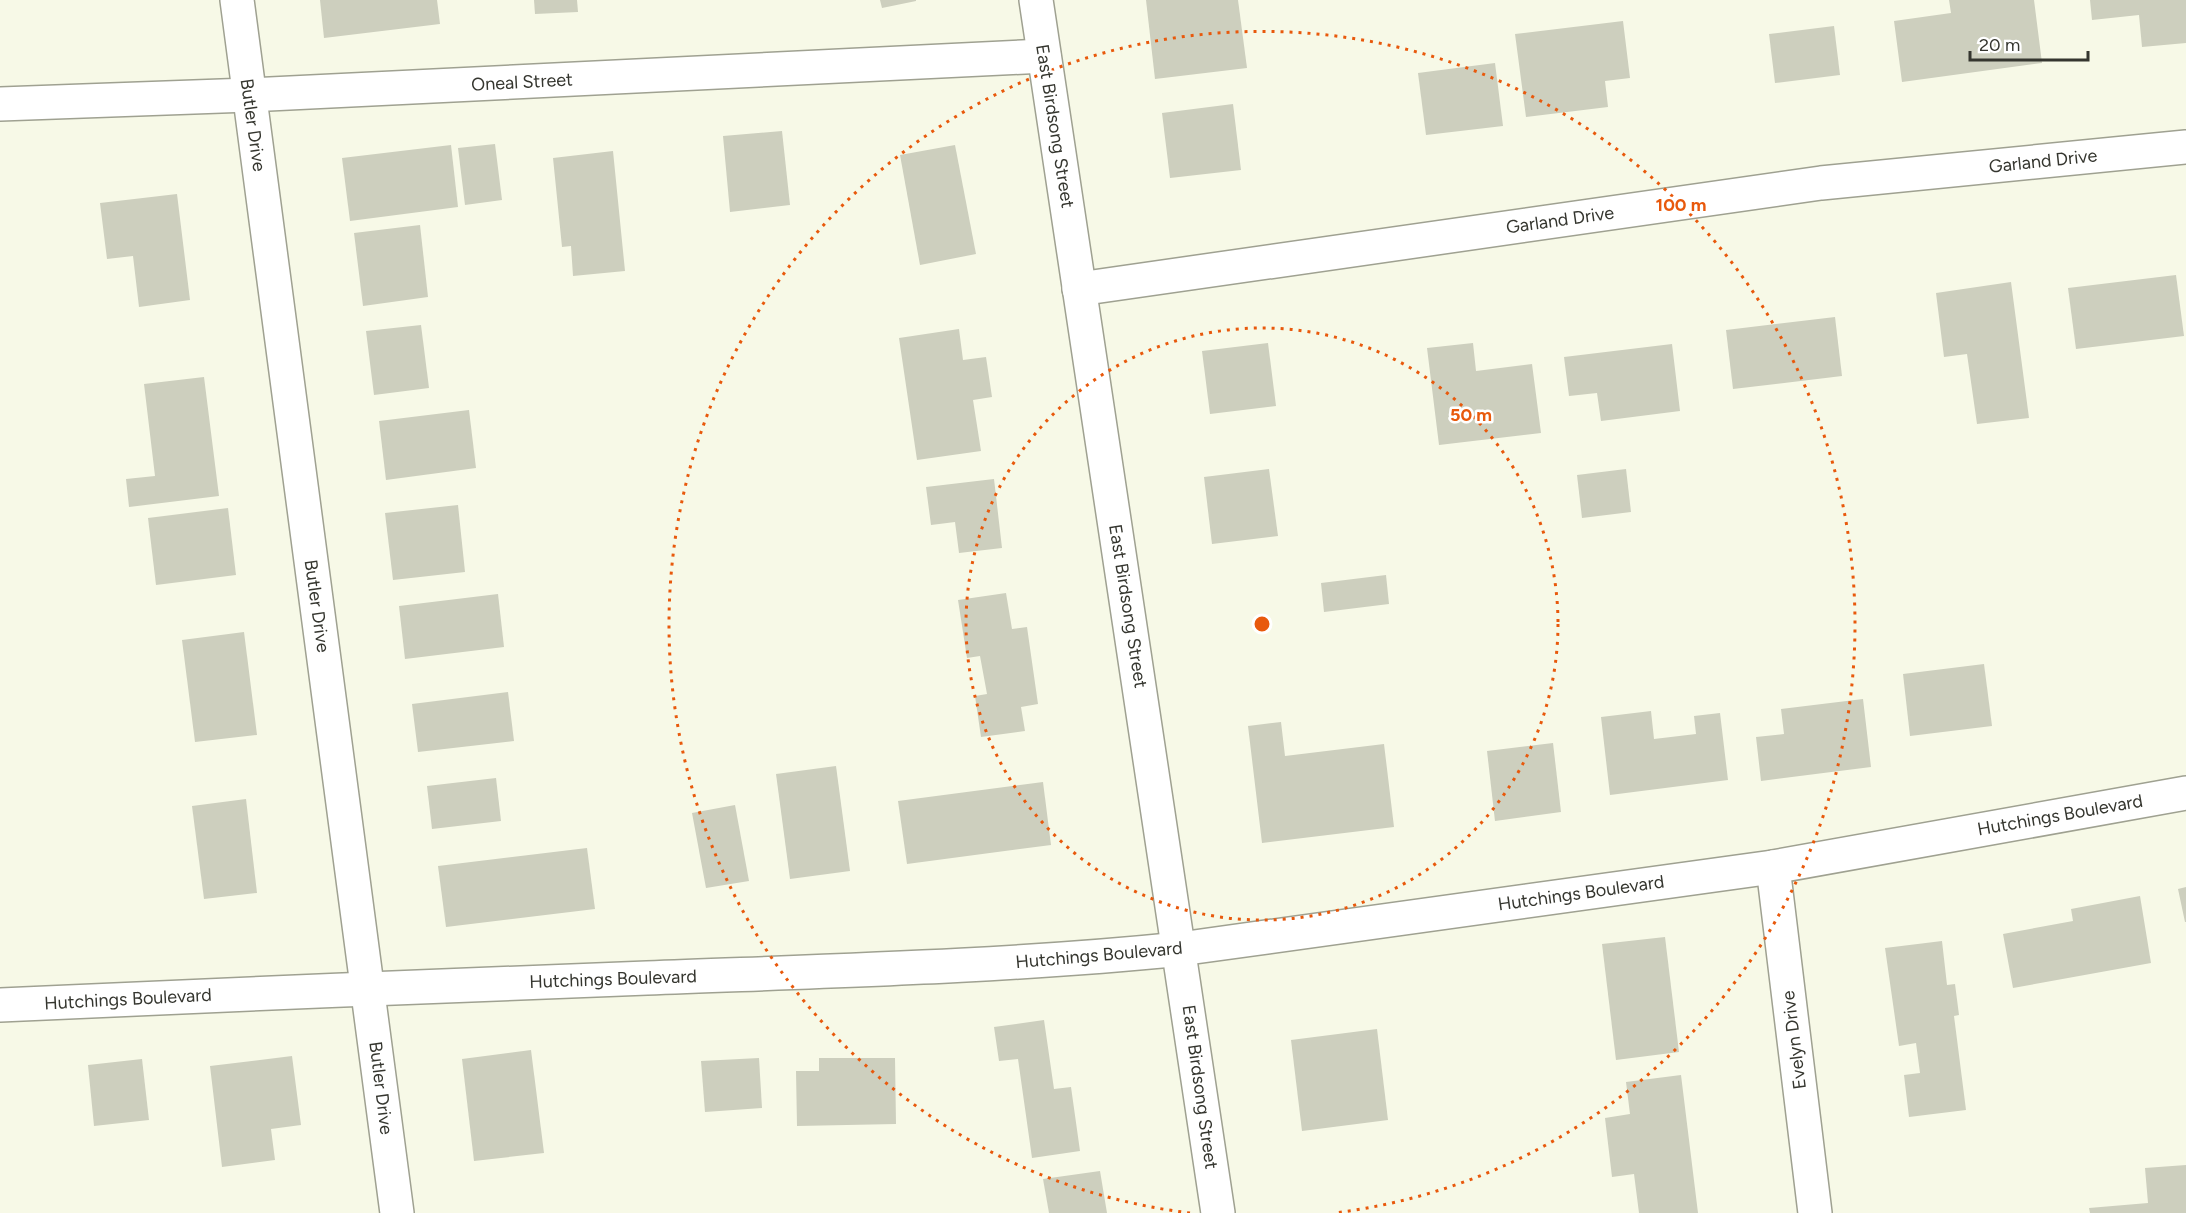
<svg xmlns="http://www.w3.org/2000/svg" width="2186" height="1213" font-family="Figtree,sans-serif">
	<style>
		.building { fill: #cdcfbe }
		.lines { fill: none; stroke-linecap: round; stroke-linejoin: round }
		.street-casing { stroke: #9fa191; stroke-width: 36 }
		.secondary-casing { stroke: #9fa191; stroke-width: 36 }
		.street { stroke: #fff; stroke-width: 33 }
		.secondary { stroke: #fff; stroke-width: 33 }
		.ring { fill: none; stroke: #e8590c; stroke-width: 3; stroke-dasharray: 3 6 }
		.labels { text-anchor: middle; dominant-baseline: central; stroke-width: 5; stroke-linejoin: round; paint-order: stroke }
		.street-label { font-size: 18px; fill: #35362f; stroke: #fff }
		.centre { fill: #e8590c; stroke: #fff; stroke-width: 3 }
		.ring-label { font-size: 18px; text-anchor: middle; font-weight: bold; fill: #e8590c; stroke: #fff; stroke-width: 5; stroke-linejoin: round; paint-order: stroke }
	</style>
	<rect width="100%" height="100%" fill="#f7f9e7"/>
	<!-- building -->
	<g class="building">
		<path d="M320,0H437L440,24L324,38Z"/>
		<path d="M534,0H577L578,12L535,14Z"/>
		<path d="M880,0H916V1L882,8Z"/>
		<path d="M1146,0H1238L1247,68L1155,79Z"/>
		<path d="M1949,0H2034L2042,63L1902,82L1894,21L1951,13Z"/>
		<path d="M2090,0H2186V43L2142,47L2139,15L2092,20Z"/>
		<path d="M1623,21L1630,78L1605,81L1608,107L1526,117L1515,34Z"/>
		<path d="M1834,26L1840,75L1775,83L1769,34Z"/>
		<path d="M1495,63L1503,126L1426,135L1418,73Z"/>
		<path d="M1233,104L1241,170L1170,178L1162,113Z"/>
		<path d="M782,131L790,205L730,212L723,136Z"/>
		<path d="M495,144L502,200L465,205L458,148Z"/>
		<path d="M451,145L458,207L350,221L342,158Z"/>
		<path d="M955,145L976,254L920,265L900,155Z"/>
		<path d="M613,151L625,271L573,276L571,246L562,247L553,158Z"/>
		<path d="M177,194L190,300L139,307L133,256L107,259L100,203Z"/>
		<path d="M420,225L428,297L363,306L354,233Z"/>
		<path d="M2176,275L2184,336L2076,349L2068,288Z"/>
		<path d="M2011,282L2029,418L1977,424L1967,354L1944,357L1936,293Z"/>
		<path d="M1835,317L1842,376L1733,389L1726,330Z"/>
		<path d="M421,325L429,388L374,395L366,331Z"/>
		<path d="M959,329L963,360L986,357L992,397L973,400L981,451L917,460L899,338Z"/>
		<path d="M1268,343L1276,406L1210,414L1202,351Z"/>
		<path d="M1473,343L1476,371L1532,364L1541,433L1439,445L1427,348Z"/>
		<path d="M1672,344L1680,411L1601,421L1597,393L1569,396L1564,357Z"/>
		<path d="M204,377L219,496L129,507L126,479L155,476L144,384Z"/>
		<path d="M469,410L476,468L386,480L379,421Z"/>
		<path d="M1269,469L1278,536L1212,544L1204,477Z"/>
		<path d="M1626,469L1631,512L1582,518L1577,475Z"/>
		<path d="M994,479L1002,548L959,553L955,522L931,525L926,487Z"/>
		<path d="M458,505L465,572L393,580L385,513Z"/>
		<path d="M228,508L236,575L156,585L148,518Z"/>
		<path d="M1386,575L1389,604L1324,612L1321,583Z"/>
		<path d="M1006,593L1012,629L1027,627L1038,704L1021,707L1025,731L981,737L975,696L987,694L980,656L967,658L958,600Z"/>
		<path d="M498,594L504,647L405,659L399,606Z"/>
		<path d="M244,632L257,735L195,742L182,640Z"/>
		<path d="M1984,664L1992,726L1910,736L1903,674Z"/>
		<path d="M508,692L514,741L418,752L412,704Z"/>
		<path d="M1863,699L1871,767L1761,781L1756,737L1784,734L1781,709Z"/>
		<path d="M1651,711L1654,739L1696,734L1694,716L1720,713L1728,780L1610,795L1601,717Z"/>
		<path d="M1281,722L1285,756L1384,744L1394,827L1262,843L1248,726Z"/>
		<path d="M1553,743L1561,812L1495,821L1487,751Z"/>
		<path d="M836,766L850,871L790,879L776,774Z"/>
		<path d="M496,778L501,821L432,829L427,786Z"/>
		<path d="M1043,782L1051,845L907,864L898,801Z"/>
		<path d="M246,799L257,893L204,899L192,806Z"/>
		<path d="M735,805L749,881L706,888L692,813Z"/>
		<path d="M587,848L595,909L446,927L438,866Z"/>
		<path d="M2186,887V922H2185L2178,889Z"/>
		<path d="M2140,896L2151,963L2013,988L2003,934L2073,921L2071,909Z"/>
		<path d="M1665,937L1679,1052L1616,1060L1602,944Z"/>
		<path d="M1942,941L1947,985L1955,984L1959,1015L1954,1016L1966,1110L1909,1117L1904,1075L1920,1073L1916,1043L1899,1046L1885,948Z"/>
		<path d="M1044,1020L1054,1089L1071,1087L1080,1151L1032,1158L1018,1059L999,1061L994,1027Z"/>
		<path d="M1377,1029L1388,1120L1302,1131L1291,1040Z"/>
		<path d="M531,1050L544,1153L474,1161L462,1059Z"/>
		<path d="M292,1056L301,1125L271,1129L275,1160L222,1167L210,1066Z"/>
		<path d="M759,1058L762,1108L705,1112L701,1061Z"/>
		<path d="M819,1058H895L896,1124L797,1126L796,1071H819Z"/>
		<path d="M142,1059L149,1120L94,1126L88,1065Z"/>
		<path d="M1681,1075L1698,1213H1639L1634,1174L1612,1177L1605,1118L1630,1114L1626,1082Z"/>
		<path d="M2186,1165V1213H2090L2089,1208L2148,1203L2145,1168Z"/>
		<path d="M1100,1171L1107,1213H1049L1043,1179Z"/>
	</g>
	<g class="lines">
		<!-- street casing -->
		<g class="street-casing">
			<g id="street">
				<path d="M237,0L397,1213"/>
				<path d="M0,104L249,95L1044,56"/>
				<path d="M1079,289L1821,183L2186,147"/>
				<path d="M1773,867L1815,1213"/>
				<path d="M0,1005C216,995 431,986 647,978C825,971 1003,967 1180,949L1773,867L2186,793"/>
			</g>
		</g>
		<!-- secondary casing -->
		<g class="secondary-casing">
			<path id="secondary" d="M1036,0L1218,1213"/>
		</g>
		<!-- street -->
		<use href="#street" class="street"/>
		<!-- secondary -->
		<use href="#secondary" class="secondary"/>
	</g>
	<!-- distance rings -->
	<g class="ring">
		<circle cx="1262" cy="624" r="296"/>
		<path d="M1190 1213A593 593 0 1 1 1334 1213"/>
	</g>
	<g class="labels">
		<!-- street labels -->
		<g class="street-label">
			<text transform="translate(522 82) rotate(-3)">Oneal Street</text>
			<text transform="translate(253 125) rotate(82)">Butler Drive</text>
			<text transform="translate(1055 126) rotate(81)">East Birdsong Street</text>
			<text transform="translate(2043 161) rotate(-6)">Garland Drive</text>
			<text transform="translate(1560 220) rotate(-8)">Garland Drive</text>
			<text transform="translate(317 606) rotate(82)">Butler Drive</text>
			<text transform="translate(1128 606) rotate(81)">East Birdsong Street</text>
			<text transform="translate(2060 815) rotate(-10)">Hutchings Boulevard</text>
			<text transform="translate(1581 893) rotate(-8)">Hutchings Boulevard</text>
			<text transform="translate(1099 955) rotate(-5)">Hutchings Boulevard</text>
			<text transform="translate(613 979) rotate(-2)">Hutchings Boulevard</text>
			<text transform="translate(128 999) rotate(-3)">Hutchings Boulevard</text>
			<text transform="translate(1794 1040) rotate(-97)">Evelyn Drive</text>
			<text transform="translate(1200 1087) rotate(82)">East Birdsong Street</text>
			<text transform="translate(381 1088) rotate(83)">Butler Drive</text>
		</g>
	</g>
	<circle cx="1262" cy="624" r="9" class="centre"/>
	<g class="ring-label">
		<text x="1681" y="211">100 m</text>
		<text x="1471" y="421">50 m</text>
	</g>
	<!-- scale -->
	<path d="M1970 51v9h118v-9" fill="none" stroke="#35362f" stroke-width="3"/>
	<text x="1979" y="51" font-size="18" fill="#35362f" stroke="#ffffff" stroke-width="4.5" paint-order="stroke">20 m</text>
</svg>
